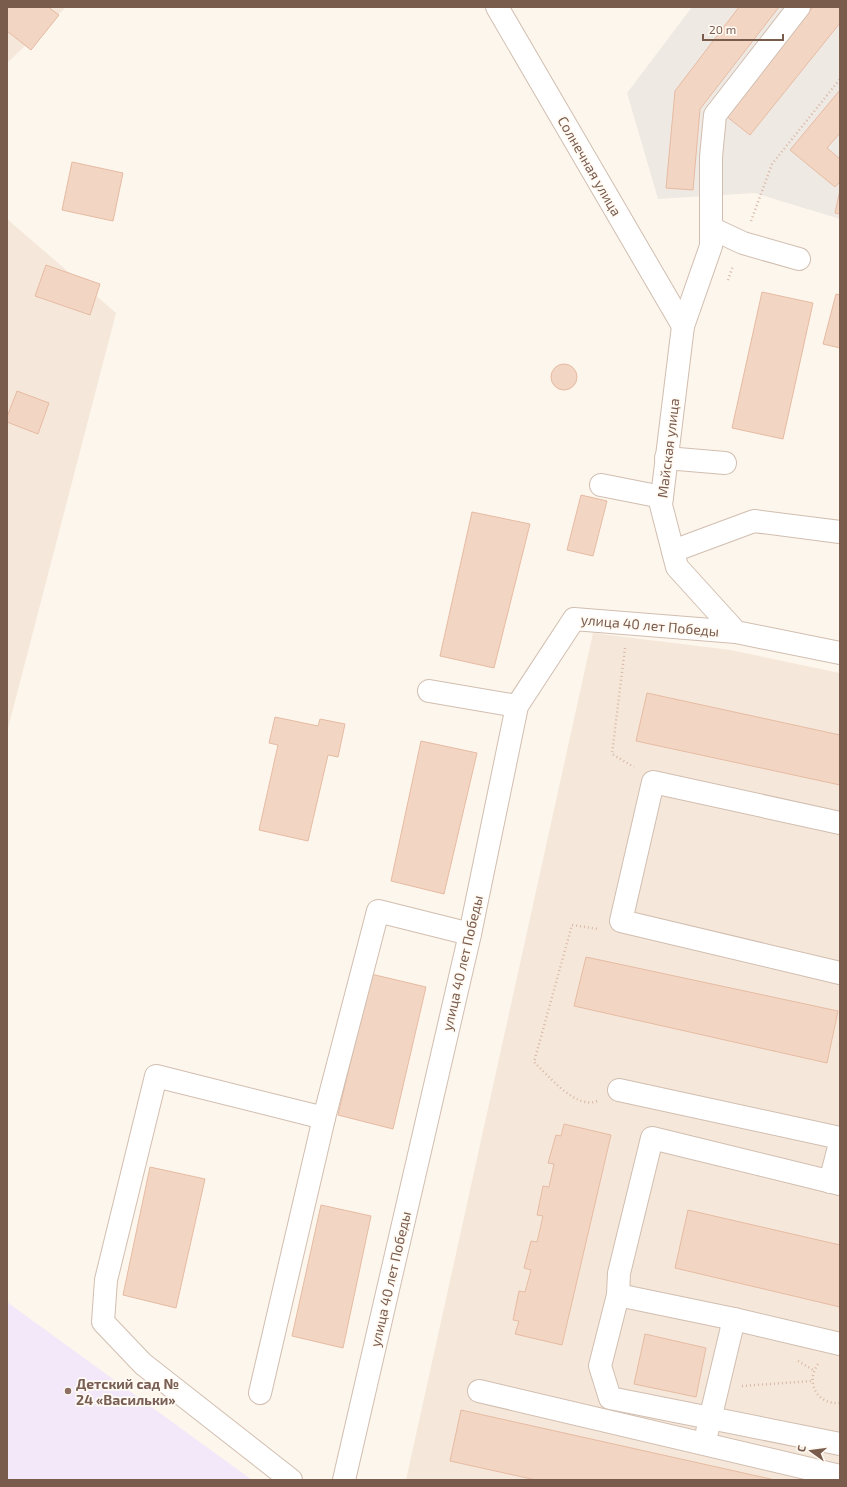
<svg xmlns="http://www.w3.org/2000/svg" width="847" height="1487" font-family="'Exo 2',sans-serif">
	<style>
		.residential { fill: #f5e8da }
		.industrial { fill: #efe9e4 }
		.education { fill: #f3e8fa }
		.building { fill: #f3d5c3; stroke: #e6bba3 }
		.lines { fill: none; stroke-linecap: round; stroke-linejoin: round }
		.minor-casing { stroke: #d1beb0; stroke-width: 24 }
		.path { stroke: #d9b8a5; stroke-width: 2.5; stroke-dasharray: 1 3; stroke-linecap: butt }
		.minor { stroke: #fff; stroke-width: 22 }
		.education-dot { fill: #8d6e63; stroke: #fffaf3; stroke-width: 1.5 }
		.labels { text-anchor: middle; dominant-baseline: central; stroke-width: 3.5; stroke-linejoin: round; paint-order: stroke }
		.street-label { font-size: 14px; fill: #7a5c4d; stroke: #fffaf3 }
		.education-label { font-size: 14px; font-weight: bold; fill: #785e54; stroke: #fffaf3; text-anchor: start }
	</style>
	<rect width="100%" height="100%" fill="#fdf6ec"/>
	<!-- residential -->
	<g class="residential">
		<path d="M7,7H66L7,63Z"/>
		<path d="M7,219L116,313L7,732Z"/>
		<path d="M593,633L730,650L840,673V1480H406Z"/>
	</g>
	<!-- industrial -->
	<path class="industrial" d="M692,7H840V219L755,193L658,199L627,93Z"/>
	<!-- education -->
	<path class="education" d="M7,1302L252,1480H7Z"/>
	<!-- building -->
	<g class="building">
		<path d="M7,7H48L59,15L31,50L7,31Z"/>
		<path d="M739,7H779L700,109L693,190L666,188L675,91Z"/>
		<path d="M813,7H840V23L750,135L726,116Z"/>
		<path d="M840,90V133L827,148L840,159V182L835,187L790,150Z"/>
		<path d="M72,162L123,173L113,221L62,210Z"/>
		<path d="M840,190V214L835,213Z"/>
		<path d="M46,265L100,284L90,315L35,296Z"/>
		<path d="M762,292L813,303L783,439L732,428Z"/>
		<path d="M836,294L840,295V348L823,344Z"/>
		<circle cx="564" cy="377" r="13"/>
		<path d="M17,391L49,403L38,434L7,422V417Z"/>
		<path d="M581,495L607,501L593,556L567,550Z"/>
		<path d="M472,512L530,524L494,668L440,656Z"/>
		<path d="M647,693L840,735V785L636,741Z"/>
		<path d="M275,717L318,726L320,719L345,724L338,757L328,755L308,841L259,830L278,745L269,743Z"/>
		<path d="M421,741L477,753L444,894L391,881Z"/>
		<path d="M586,957L838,1011L827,1063L574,1006Z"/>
		<path d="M371,974L426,987L393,1129L338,1115Z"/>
		<path d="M564,1124L611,1135L562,1345L515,1334L519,1321L513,1320L519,1291L525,1292L531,1270L524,1268L531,1241L537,1242L543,1216L537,1215L543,1186L549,1187L554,1164L548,1163L556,1135L561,1136Z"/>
		<path d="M150,1167L205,1179L176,1308L123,1295Z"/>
		<path d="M321,1205L371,1216L343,1348L292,1336Z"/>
		<path d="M688,1210L840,1245V1307L675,1268Z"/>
		<path d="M645,1334L706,1348L696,1397L634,1384Z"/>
		<path d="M461,1410L775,1480H536L450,1461Z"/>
	</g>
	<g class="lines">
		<!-- minor casing -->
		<g class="minor-casing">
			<g id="minor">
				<path d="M497,7L683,326"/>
				<path d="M799,7L715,115L711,157V246L683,326L661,505L677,567L736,632L840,653"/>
				<path d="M711,228L743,243L799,259"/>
				<path d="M666,458L725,463"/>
				<path d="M601,485L662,497"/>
				<path d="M673,551L754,521L840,532"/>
				<path d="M429,691L517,706"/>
				<path d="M840,823L653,782L621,921L840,973"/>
				<path d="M619,1090L840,1138"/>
				<path d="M830,1182L840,1143"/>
				<path d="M618,1295L619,1273L652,1138L840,1184"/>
				<path d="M840,1344L734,1319L618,1295L600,1366L610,1398L840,1444"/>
				<path d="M479,1391L840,1476"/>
				<path d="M260,1393L324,1118"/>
				<path d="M707,1432L734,1319"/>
				<path d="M291,1480L143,1364L103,1322L106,1280L156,1076L324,1118L378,911L470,934"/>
				<path d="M344,1480L470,934L517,706L574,619L736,632"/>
			</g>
		</g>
		<!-- path -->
		<g class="path">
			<path d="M751,221L772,164L840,79"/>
			<path d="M728,280L733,266"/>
			<path d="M625,648L612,754L634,767"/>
			<path d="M597,1101C576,1110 548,1075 534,1062L572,925L598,929"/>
			<path d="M798,1361L813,1370"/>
			<path d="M818,1364C805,1382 817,1405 840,1403"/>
			<path d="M742,1386L812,1381"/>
		</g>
		<!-- minor -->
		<use href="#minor" class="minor"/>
	</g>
	<!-- markers -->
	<circle class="education-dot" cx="68" cy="1391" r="4"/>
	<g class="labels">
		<!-- street labels -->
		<g class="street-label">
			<text transform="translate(590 166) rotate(60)">Солнечная улица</text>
			<text transform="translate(668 448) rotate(-83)">Майская улица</text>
			<text transform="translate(650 625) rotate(5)">улица 40 лет Победы</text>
			<text transform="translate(462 963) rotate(-77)">улица 40 лет Победы</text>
			<text transform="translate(390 1279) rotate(-77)">улица 40 лет Победы</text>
		</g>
		<!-- education labels -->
		<g class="education-label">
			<text x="76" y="1383">Детский сад №<tspan x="76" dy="16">24 «Васильки»</tspan></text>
		</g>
	</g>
	<!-- border -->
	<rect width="847" height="1487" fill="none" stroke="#7a5c4d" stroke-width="16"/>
	<!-- north arrow -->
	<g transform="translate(811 1451) rotate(284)" stroke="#fffaf3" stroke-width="3" paint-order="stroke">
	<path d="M0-3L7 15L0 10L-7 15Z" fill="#7a5c4d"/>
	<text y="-6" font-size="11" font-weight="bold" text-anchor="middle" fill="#7a5c4d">С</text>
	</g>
	<!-- scale -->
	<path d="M703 34v6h80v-6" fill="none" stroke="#7a5c4d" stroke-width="2"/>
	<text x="709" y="34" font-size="12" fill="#7a5c4d" stroke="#fffaf3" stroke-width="3" paint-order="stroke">20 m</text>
</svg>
